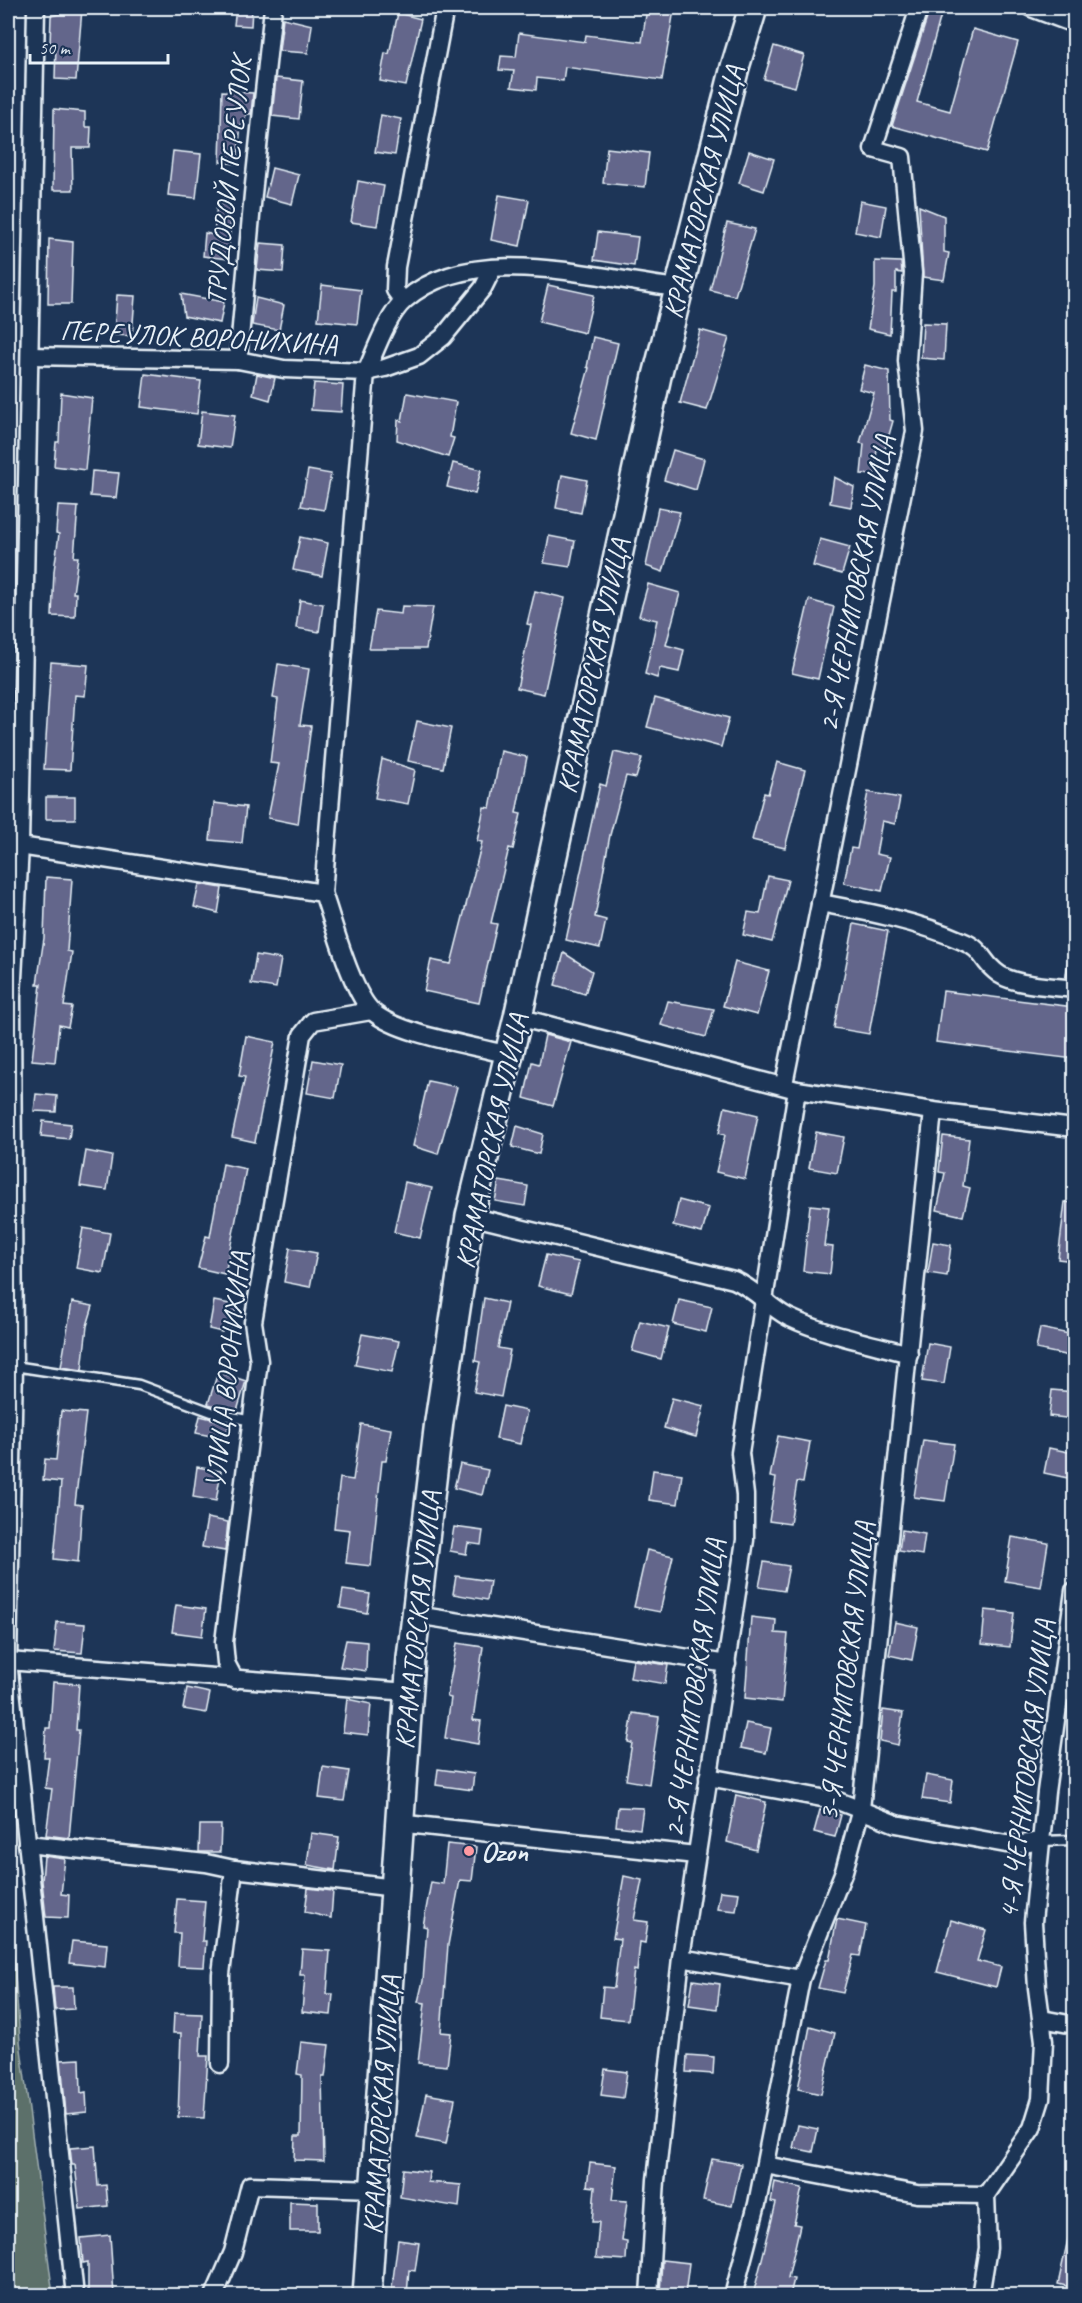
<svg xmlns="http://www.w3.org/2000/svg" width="1082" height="2303" font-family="Caveat,sans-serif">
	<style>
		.green { fill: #5b6f6a; stroke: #a2b0b1; stroke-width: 1.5 }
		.building { fill: #64668b; stroke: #e8f1f8; stroke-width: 1.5 }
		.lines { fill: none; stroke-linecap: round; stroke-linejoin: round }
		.service-casing { stroke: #e8f1f8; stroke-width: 13 }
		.minor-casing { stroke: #e8f1f8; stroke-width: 21 }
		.primary-casing { stroke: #e8f1f8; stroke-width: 32 }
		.service { stroke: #1d3557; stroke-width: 8 }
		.minor { stroke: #1d3557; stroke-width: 16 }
		.primary { stroke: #1d3557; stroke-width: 27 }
		.poi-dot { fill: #ff9aa2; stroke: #1d3557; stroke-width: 2 }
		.labels { text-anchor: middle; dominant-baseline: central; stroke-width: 4.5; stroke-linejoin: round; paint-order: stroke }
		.street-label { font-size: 28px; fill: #e8f1f8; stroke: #1d3557 }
		.poi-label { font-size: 28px; font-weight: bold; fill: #e8f1f8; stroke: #1d3557; text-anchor: start }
	</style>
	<rect width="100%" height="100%" fill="#1d3557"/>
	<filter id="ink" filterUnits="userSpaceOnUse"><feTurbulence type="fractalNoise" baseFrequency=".0167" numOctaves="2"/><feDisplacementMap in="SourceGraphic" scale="12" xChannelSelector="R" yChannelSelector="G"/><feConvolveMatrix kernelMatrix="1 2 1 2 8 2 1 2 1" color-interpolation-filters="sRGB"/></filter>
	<g filter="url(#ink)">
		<!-- green -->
		<g class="green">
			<path d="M8,8H13L8,451Z"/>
			<path d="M8,1879L20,2041L53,2295H8Z"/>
		</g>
		<!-- building -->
		<g class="building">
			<path d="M63,8L82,9L76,80L55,79L56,44L50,45L51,16L63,13Z"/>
			<path d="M236,8H252L251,26L234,25Z"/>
			<path d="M647,8L674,10L662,80L565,67L563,81L537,78L536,90L511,87L514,71L499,70L501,56L516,57L519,33L585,42L586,35L642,42Z"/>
			<path d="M929,12L941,15L917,102L950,111L973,29L1018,42L987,152L892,126Z"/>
			<path d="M398,13L421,19L406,86L380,81L385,53L389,54Z"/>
			<path d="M283,18L312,25L308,53L279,51Z"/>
			<path d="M774,46L804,55L795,87L764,79Z"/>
			<path d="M276,78L303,81L299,119L272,116Z"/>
			<path d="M222,91L253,93L251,114H246L244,124H241L237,164L220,162Z"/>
			<path d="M54,109L85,112V127H91L90,148H72L73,190H53Z"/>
			<path d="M381,115L401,119L395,155L375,152Z"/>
			<path d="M607,148L649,153L645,187L603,183Z"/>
			<path d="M173,151L201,154L196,198L168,195Z"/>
			<path d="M749,151L774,159L764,191L739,183Z"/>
			<path d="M272,168L299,175L292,204L265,197Z"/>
			<path d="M358,181L384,186L377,226L351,222Z"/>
			<path d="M499,195L529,200L520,246L491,240Z"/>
			<path d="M860,201L886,206L881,237L855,232Z"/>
			<path d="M217,203L232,205L228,259L203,256L205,233L214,235Z"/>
			<path d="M919,206L944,216V252L949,253L944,280L923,277Z"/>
			<path d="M727,223L755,229L735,296L710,290Z"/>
			<path d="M598,232L638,237L634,266L594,260Z"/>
			<path d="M49,239L73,242L71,304H48Z"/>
			<path d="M260,243L285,245L283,272L257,270Z"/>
			<path d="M875,261L901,262L902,273L896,272V292H892L890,334L868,329L875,287Z"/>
			<path d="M322,285L361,290L357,324L318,320Z"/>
			<path d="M548,285L594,295L585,333L539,322Z"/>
			<path d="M181,294L224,302L220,323L184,316Z"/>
			<path d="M117,295L135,296L132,336L114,335Z"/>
			<path d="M256,298L284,305L279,330L252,325Z"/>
			<path d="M923,323L946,324L944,360L921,358Z"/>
			<path d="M700,330L729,338L707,410L680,403Z"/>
			<path d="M593,337L618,343L596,440L571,433L589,368L587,367Z"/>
			<path d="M865,365L889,371L890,420L893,421L885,449L877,447L875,475L861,474L864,444L860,443L874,393L859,389Z"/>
			<path d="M145,374L201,381L197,414L141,407Z"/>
			<path d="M257,374L275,378L270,400L253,395Z"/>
			<path d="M314,383L343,385L341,412L311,410Z"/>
			<path d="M61,393L92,398L85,470L54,466L56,442H59Z"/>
			<path d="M407,393L456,402L450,437L454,438L448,457L397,440L398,420L402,421Z"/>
			<path d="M202,411L235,415L230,448L198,444Z"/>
			<path d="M673,450L704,459L696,490L664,480Z"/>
			<path d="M453,463L481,470L475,494L447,487Z"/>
			<path d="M308,470L331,474L324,510L301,506Z"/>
			<path d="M92,471L119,473L116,498L90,496Z"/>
			<path d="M562,475L587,480L581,513L556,508Z"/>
			<path d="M834,477L854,487L851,507L830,503Z"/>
			<path d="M58,506L78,507L74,557H78L73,593H76L75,617L52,616L54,571L59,534L56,533Z"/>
			<path d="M658,508L680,512L663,572L646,566Z"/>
			<path d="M549,536L575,541L570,567L544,563Z"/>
			<path d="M300,537L328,543L322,576L293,570Z"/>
			<path d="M820,539L850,547L842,574L813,566Z"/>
			<path d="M648,584L680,593L666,645L684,650L679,672L660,668L657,678L645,674L657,620L639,616Z"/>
			<path d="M535,591L565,598L544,694L517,688L531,625L527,624Z"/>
			<path d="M300,600L323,604L319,632L296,628Z"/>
			<path d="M809,600L834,607L818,679L792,673Z"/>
			<path d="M402,606L433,607L426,649H369L376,611L401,614Z"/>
			<path d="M51,662L88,665L85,696L75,695L70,770L44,769Z"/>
			<path d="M278,664L309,669L300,725L311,726L298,824L268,818L279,764L270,763L278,699L273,698Z"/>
			<path d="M655,698L729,718L721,747L647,727Z"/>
			<path d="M417,721L451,728L443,768L408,761Z"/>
			<path d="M501,751L527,757L516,813L521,814L513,849L509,848L491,923L497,924L479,1003L424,991L431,960L451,964L482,842L477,841L484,807L490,808Z"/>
			<path d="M614,752L642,758L636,778L626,776L610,835L595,917L606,920L600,948L566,940L600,784L606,786Z"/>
			<path d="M382,759L415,770L408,804L375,798Z"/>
			<path d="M777,762L805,770L785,848L752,840L764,793L768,794Z"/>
			<path d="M868,792L900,798L895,824L882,821L876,854L890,857L882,891L844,883L851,848L857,849Z"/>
			<rect x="46" y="797" width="29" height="22"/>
			<path d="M214,803L246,807L242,843L210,840Z"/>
			<path d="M768,876L788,880L772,942L743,935L748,912L760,914Z"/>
			<path d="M46,877L72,879L67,951L72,952L64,1006L72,1007L68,1027L59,1025L55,1062L32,1060L41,984H37L44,938Z"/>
			<path d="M199,884L222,888L218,913L194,907Z"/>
			<path d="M854,924L888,931L869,1034L834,1028Z"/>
			<path d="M564,953L592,971L585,994L555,985Z"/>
			<path d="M256,955L281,959L276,988L251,984Z"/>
			<path d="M735,962L769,971L757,1015L723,1006Z"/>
			<path d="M943,991L1074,1007V1059L936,1042Z"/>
			<path d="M668,1001L714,1009L706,1037L661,1025Z"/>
			<path d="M545,1035L571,1042L553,1106L524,1098L532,1062L539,1064Z"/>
			<path d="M246,1036L275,1042L255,1142L232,1137L245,1077L239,1076Z"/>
			<path d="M313,1060L341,1065L335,1098L307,1093Z"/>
			<path d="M428,1081L457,1087L438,1154L413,1146Z"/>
			<path d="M36,1094L57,1096L56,1112L34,1111Z"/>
			<path d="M725,1107L758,1115L745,1179L716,1172L725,1135L719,1133Z"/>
			<path d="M43,1121L71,1124L69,1139L41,1136Z"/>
			<path d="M517,1126L543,1134L539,1154L512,1147Z"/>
			<path d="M816,1132L844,1137L837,1173L809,1168Z"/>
			<path d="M943,1136L969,1139L963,1186L970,1188L963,1216L937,1210L945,1173L939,1172Z"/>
			<path d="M86,1151L112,1156L107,1190L80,1186Z"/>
			<path d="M223,1164L246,1169L225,1274L198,1268L206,1236L210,1237Z"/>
			<path d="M499,1181L528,1186L525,1206L495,1201Z"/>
			<path d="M405,1182L432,1188L420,1238L394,1232Z"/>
			<path d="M679,1200L709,1208L702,1233L673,1226Z"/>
			<path d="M1065,1202L1074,1203V1261L1058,1259Z"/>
			<path d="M810,1205L829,1207L824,1246L833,1247L830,1274L803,1271Z"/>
			<path d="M83,1228L110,1233L103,1273L76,1268Z"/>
			<path d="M933,1242L951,1245L947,1276L928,1273Z"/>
			<path d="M290,1248L317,1253L310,1287L284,1282Z"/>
			<path d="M546,1255L579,1262L571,1294L538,1286Z"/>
			<path d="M484,1298L507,1303L498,1348L510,1350L501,1397L474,1392L480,1362L475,1361Z"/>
			<path d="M679,1300L712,1307L706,1332L673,1324Z"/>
			<path d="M214,1301L236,1305L233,1327L224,1325L222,1332L209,1329Z"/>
			<path d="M72,1302L93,1306L87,1326L82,1370L61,1367Z"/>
			<path d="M640,1321L669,1328L661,1359L632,1351Z"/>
			<path d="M1040,1328L1074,1335V1357L1036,1349Z"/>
			<path d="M362,1334L399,1341L392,1372L355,1365Z"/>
			<path d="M928,1343L950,1347L944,1384L922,1381Z"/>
			<path d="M218,1372L246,1381L237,1411L208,1404Z"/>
			<path d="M1052,1390L1074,1392V1419L1049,1416Z"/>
			<path d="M672,1398L704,1406L696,1437L664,1428Z"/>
			<path d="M503,1406L527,1411L520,1444L496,1439Z"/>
			<path d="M61,1411L86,1413L75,1504L82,1505L78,1562L54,1559L61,1482L43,1480L45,1459L56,1460Z"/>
			<path d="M200,1416L229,1423L226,1439L196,1433Z"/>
			<path d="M361,1424L391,1429L386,1461H382L371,1566L346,1563L350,1530L334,1528L340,1478L353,1480Z"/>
			<path d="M778,1436L810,1442L803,1483L797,1482L790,1524L769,1521L776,1478L770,1477Z"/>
			<path d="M923,1440L954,1444L945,1501L914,1497Z"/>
			<path d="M1049,1448L1073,1453L1068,1478L1044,1473Z"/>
			<path d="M460,1464L488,1470L482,1495L454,1488Z"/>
			<path d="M197,1467L221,1471L216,1501L193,1497Z"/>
			<path d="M653,1470L682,1474L678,1504L649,1500Z"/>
			<path d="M207,1518L228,1522L225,1551L202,1547Z"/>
			<path d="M454,1527L483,1531L481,1545L468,1543L466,1554L450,1551Z"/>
			<path d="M902,1530L925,1534L922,1555L899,1551Z"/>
			<path d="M1012,1537L1048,1543L1041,1587L1005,1581Z"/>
			<path d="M647,1550L673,1556L660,1612L634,1607Z"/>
			<path d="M764,1562L789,1566L784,1591L759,1587Z"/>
			<path d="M456,1576L490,1581L487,1600L453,1594Z"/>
			<path d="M343,1590L370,1594L367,1613L340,1608Z"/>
			<path d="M176,1605L206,1609L202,1636L172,1632Z"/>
			<path d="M985,1610L1014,1613L1010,1647L982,1644Z"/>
			<path d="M751,1617L776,1620L775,1633L788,1634L782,1702L745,1698Z"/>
			<path d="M57,1622L85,1624L82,1653L54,1651Z"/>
			<path d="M895,1622L918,1627L912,1660L889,1655Z"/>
			<path d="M346,1640L367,1642L366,1671L340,1667Z"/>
			<path d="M457,1643L483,1647L473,1720L481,1721L478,1744L445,1738L451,1698L447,1697Z"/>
			<path d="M633,1660L668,1665L665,1684L630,1678Z"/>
			<path d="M53,1682L79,1684L76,1730H79L69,1838L46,1835L52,1789L45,1788L49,1757H44L46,1728H50Z"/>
			<path d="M187,1688L210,1693L206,1713L183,1709Z"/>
			<path d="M347,1699L371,1704L368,1735L343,1732Z"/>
			<path d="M883,1710L903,1713L898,1745L880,1741Z"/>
			<path d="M633,1713L659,1717L649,1784L626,1780L632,1743L628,1742Z"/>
			<path d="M746,1723L771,1728L766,1753L741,1748Z"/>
			<path d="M323,1767L349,1771L344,1801L319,1798Z"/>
			<path d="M438,1769L474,1774L472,1790L436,1785Z"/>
			<path d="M926,1775L953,1780L950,1803L922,1799Z"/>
			<path d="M736,1795L766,1802L756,1850L727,1842Z"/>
			<path d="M618,1807L643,1808L640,1829L616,1826Z"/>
			<path d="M820,1810L841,1815L835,1837L814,1832Z"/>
			<path d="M200,1825H221L220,1852H199Z"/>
			<path d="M311,1833L339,1837L335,1870L307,1865Z"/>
			<path d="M447,1844L476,1847L472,1881L460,1880L448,1945L441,2032L451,2033L447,2066L418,2063L425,2003L418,2002L423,1981L427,1927L423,1926L431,1882L443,1884Z"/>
			<path d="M44,1856L65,1859L61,1894L69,1895L68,1918L46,1917L42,1881Z"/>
			<path d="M624,1876L642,1880L634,1920L648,1922L645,1943L640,1942L637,1971L634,1970L628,2020L600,2017L603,1987L614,1988L620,1939L613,1938Z"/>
			<path d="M308,1888L333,1891L331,1918L305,1912Z"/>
			<path d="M720,1891L739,1893L736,1911L717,1909Z"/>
			<path d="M177,1899L205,1901L202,1941H206L204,1967L178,1966L180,1933H174Z"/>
			<path d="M837,1919L866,1925L860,1956L853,1955L843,1993L818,1988L826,1960H829Z"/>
			<path d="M951,1920L986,1930L977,1961L1001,1967L996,1987L937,1972Z"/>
			<path d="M72,1941L107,1944L105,1967L69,1963Z"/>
			<path d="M302,1949L330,1951L327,1994H333L331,2015L302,2012L305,1975H300Z"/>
			<path d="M693,1980L720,1984L717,2009L689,2005Z"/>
			<path d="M53,1987H73L74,2009L55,2010Z"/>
			<path d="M174,2013L202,2014L200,2056H208L204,2118L178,2117L181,2033H173Z"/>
			<path d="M810,2026L835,2033L821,2094L798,2089Z"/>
			<path d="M301,2042L329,2045L325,2077H322L324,2161L294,2160L295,2136H301L302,2075L297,2074Z"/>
			<path d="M687,2055L714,2057L713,2074L686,2072Z"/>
			<path d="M80,2059L81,2093L86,2092L87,2112L66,2114L61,2060Z"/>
			<path d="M605,2069L627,2072L623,2098L601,2095Z"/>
			<path d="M426,2094L455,2099L446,2144L417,2138Z"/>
			<path d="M798,2125L818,2129L813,2152L793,2148Z"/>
			<path d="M95,2146L98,2186L106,2185L108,2206L80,2209L75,2165H72L70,2148Z"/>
			<path d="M712,2159L741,2164L732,2206L703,2200Z"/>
			<path d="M590,2163L616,2166L612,2200L627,2201L622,2241L627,2242L626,2260L596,2258L599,2222H592L595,2187L587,2186Z"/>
			<path d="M403,2169L429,2172L428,2182L461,2185L459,2207L400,2197Z"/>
			<path d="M775,2182L802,2188L794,2224L800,2225L788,2278L794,2279L790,2295H753L776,2203L771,2202Z"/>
			<path d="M290,2202L318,2203V2231H290Z"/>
			<path d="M110,2235L114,2295H88V2262L83,2263L81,2238Z"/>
			<path d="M1068,2239L1074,2240V2288L1058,2284Z"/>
			<path d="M398,2240L419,2243L415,2271L409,2270L407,2295H391Z"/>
			<path d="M662,2260L689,2263L685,2295L660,2294Z"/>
		</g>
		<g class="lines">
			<!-- service casing -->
			<g class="service-casing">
				<g id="service">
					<path d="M1070,989L1074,958"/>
					<path d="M14,1366L139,1385L217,1414L252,1421"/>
					<path d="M1059,1695L1074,1697"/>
					<path d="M1040,1841L1074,1840"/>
				</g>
			</g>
			<!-- minor casing -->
			<g class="minor-casing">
				<g id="minor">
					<path d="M36,8L20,846L12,997L14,1366L8,1661L75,2296"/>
					<path d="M1031,8L1074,24"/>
					<path d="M403,301L395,290L396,267L445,8"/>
					<path d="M30,356L238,360L284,369L366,372L385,368L419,356L443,337L483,288L493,268"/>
					<path d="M238,360L253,194L273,8"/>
					<path d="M20,846L323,893C333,921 352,994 373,1012C399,1035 473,1045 509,1055"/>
					<path d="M323,893L366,372C375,352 388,314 405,300C473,240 597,279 678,288"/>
					<path d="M820,903C868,912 917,921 962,941C984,950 980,959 995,971C1010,986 1053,986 1074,989"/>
					<path d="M518,1017L797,1090L933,1111L1074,1128"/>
					<path d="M784,1084L915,431L907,361L913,273L902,157L873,149L919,8"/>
					<path d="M470,1216L734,1280C755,1289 769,1307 788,1317C826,1335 869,1343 909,1354"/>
					<path d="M416,1615L727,1664"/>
					<path d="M8,1661L408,1692"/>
					<path d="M235,1680L226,1663L224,1642L259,1361L253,1322L302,1035L313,1021L371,1011"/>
					<path d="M708,1777L838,1801L896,1824L1006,1844H1023L1040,1841"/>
					<path d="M397,1823L696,1855"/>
					<path d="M27,1844L206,1863L234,1869L395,1888"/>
					<path d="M681,1958L801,1979"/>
					<path d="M1042,2019L1074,2025"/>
					<path d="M220,2064L221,1974L234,1869"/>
					<path d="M765,2165L917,2194L986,2195"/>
					<path d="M214,2296L233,2252L250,2185L375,2189"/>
					<path d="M649,2296L656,2180L681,1958L745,1540V1495L740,1453L797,1090"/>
					<path d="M733,2296L757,2204L801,1979L844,1871L861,1809L933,1111"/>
					<path d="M980,2296L988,2248L986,2195L1032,2128L1041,2099L1044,2041L1037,1988L1033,1922L1046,1792L1074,1591"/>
				</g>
			</g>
			<!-- primary casing -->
			<g class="primary-casing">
				<path id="primary" d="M367,2296L411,1658L439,1421L470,1216L518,1017L657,376L735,67L753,8"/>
			</g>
			<!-- service -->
			<use href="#service" class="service"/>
			<!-- minor -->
			<use href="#minor" class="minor"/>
			<!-- primary -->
			<use href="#primary" class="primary"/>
		</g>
	</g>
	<!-- markers -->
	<circle class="poi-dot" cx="469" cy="1851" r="6"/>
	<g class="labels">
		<!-- street labels -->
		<g class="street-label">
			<text transform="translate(228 181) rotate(-84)">ТРУДОВОЙ ПЕРЕУЛОК</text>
			<text transform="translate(703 192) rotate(-76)">КРАМАТОРСКАЯ УЛИЦА</text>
			<text transform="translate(199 337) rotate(3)">ПЕРЕУЛОК ВОРОНИХИНА</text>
			<text transform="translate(856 583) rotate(-79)">2-Я ЧЕРНИГОВСКАЯ УЛИЦА</text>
			<text transform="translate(593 666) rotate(-78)">КРАМАТОРСКАЯ УЛИЦА</text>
			<text transform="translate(491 1141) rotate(-78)">КРАМАТОРСКАЯ УЛИЦА</text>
			<text transform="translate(227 1370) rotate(-84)">УЛИЦА ВОРОНИХИНА</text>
			<text transform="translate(417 1620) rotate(-84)">КРАМАТОРСКАЯ УЛИЦА</text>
			<text transform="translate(846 1671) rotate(-83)">3-Я ЧЕРНИГОВСКАЯ УЛИЦА</text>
			<text transform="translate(694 1688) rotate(-82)">2-Я ЧЕРНИГОВСКАЯ УЛИЦА</text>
			<text transform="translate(1026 1769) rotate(-83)">4-Я ЧЕРНИГОВСКАЯ УЛИЦА</text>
			<text transform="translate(381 2105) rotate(-86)">КРАМАТОРСКАЯ УЛИЦА</text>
		</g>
		<!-- poi labels -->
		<g class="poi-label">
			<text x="481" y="1851">Ozon</text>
		</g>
	</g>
	<!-- margin -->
	<rect width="1082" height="2303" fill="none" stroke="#1d3557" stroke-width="30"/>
	<rect x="15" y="15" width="1052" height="2273" fill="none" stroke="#e8f1f8" stroke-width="2" filter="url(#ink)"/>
	<!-- scale -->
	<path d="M30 54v9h138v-9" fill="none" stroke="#e8f1f8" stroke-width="3"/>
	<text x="39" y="54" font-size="18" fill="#e8f1f8" stroke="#1d3557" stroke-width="4.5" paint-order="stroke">50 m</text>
</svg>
